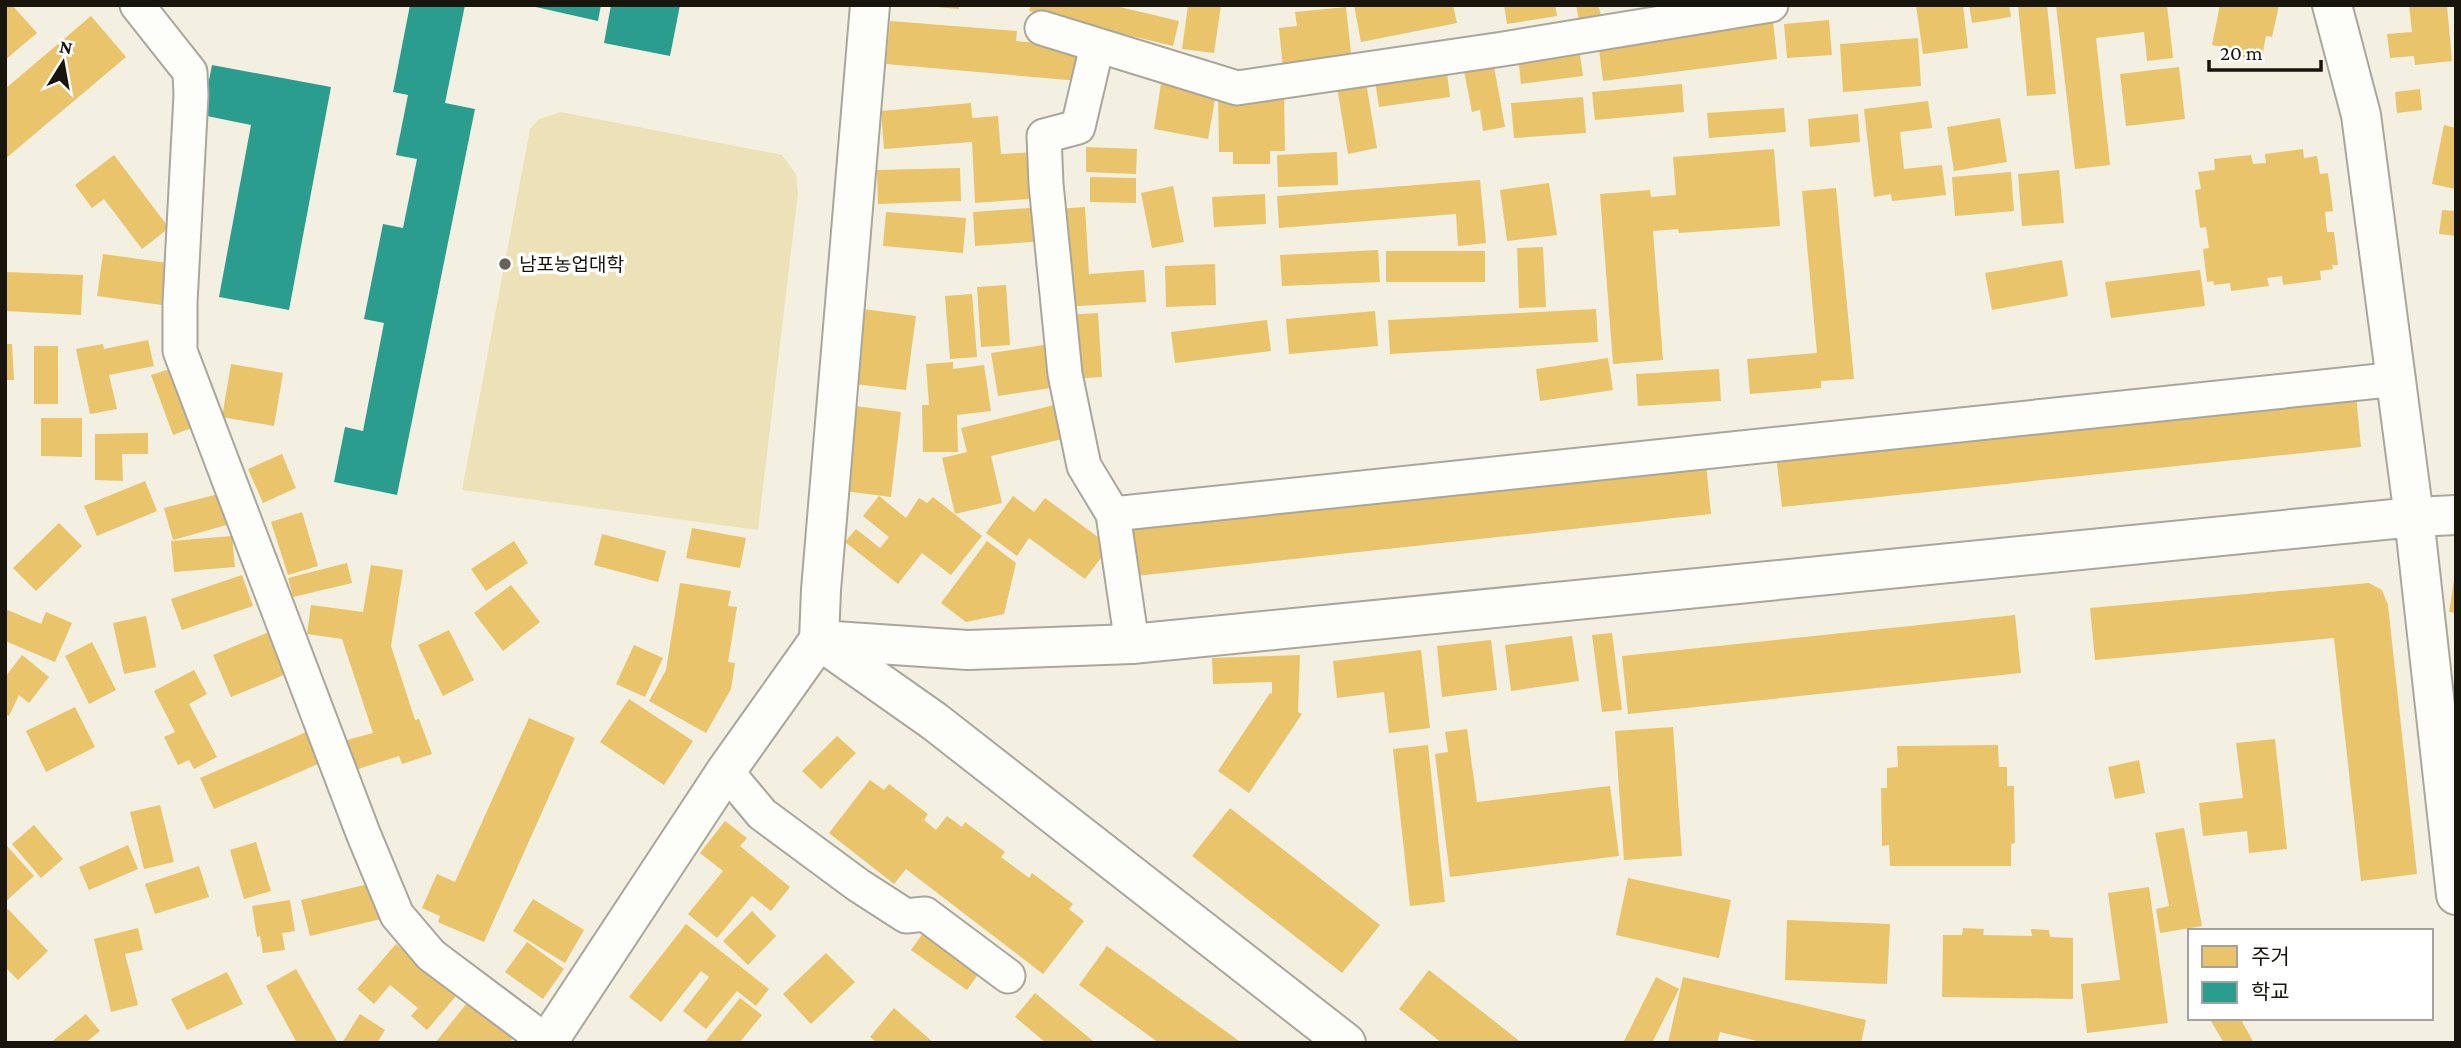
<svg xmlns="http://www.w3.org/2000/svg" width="2461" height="1048" font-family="'Crimson Pro','Noto Sans KR',serif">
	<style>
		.green { fill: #ede2b7 }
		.homes { fill: #e9c46a }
		.schools { fill: #2a9d8f }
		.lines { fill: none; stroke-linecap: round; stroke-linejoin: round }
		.minor-casing { stroke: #a9a69b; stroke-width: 37 }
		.tertiary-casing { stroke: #a9a69b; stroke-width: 42 }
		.secondary-casing { stroke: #a9a69b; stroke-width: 42 }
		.primary-casing { stroke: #a9a69b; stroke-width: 42 }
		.minor { stroke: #fdfdfa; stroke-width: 33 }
		.tertiary { stroke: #fdfdfa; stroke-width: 38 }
		.secondary { stroke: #fdfdfa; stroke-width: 38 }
		.primary { stroke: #fdfdfa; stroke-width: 38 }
		.poi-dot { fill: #656257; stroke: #fff; stroke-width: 2.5 }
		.labels { text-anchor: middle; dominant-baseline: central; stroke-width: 7; stroke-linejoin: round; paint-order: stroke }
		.poi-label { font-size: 19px; fill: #18160c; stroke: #fff; text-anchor: start }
	</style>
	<rect width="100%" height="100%" fill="#f3f0e1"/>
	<!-- green -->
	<path class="green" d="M561,112L782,155L796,174L798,193L758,530L462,490L530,129L539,119Z"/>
	<!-- homes -->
	<g class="homes">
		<path d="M5,5H12L37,33L5,60Z"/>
		<path d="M937,5H959V9L937,7Z"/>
		<path d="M1031,5H1121L1120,7L1179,21L1173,46L1029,11Z"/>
		<path d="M1188,5H1221L1214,53L1182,49Z"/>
		<path d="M1354,5H1453L1457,23L1361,42Z"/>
		<path d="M1504,5H1555L1557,16L1507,24Z"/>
		<path d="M1576,5H1598L1601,15L1579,20Z"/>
		<path d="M1916,5H1963L1968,48L1923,54Z"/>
		<path d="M1969,5H2009L2011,17L1972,23Z"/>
		<path d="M2018,5H2047L2056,94L2027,96Z"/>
		<path d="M2056,5H2167L2173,58L2147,61L2144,32L2096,38L2110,165L2075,169Z"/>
		<path d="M2220,5H2279L2272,37L2266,36L2261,61L2239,57L2240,50L2212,45Z"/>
		<path d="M2409,5H2447L2452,61L2415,65L2414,56L2390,58L2387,34L2412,32Z"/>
		<path d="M1346,7L1352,62L1283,68L1279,28L1297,26L1295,12Z"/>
		<path d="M91,16L126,57L5,159V89Z"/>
		<path d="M1829,20L1832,55L1787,58L1784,24Z"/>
		<path d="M890,21L1017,31L1016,41L1083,47L1080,81L886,64Z"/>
		<path d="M1773,21L1777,59L1603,81L1598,42Z"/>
		<path d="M1918,38L1921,86L1843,92L1840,44Z"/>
		<path d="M1579,48L1583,76L1521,84L1518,55Z"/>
		<path d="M1492,55L1505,127L1483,131L1480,110L1472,112L1462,60Z"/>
		<path d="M1446,64L1450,97L1379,107L1374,74Z"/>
		<path d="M2179,67L2185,119L2126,126L2120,74Z"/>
		<path d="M1365,76L1377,148L1348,154L1336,81Z"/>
		<path d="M1161,84L1216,94L1208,139L1154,129Z"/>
		<path d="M1682,84L1684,112L1595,120L1592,92Z"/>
		<path d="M2420,89L2422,110L2397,113L2395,92Z"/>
		<path d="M1284,94L1285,151H1270V164H1233V152H1219L1218,95Z"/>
		<path d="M1583,97L1586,133L1514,138L1511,103Z"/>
		<path d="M1928,101L1932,128L1900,132L1904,169L1942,165L1946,195L1892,201L1891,194L1874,197L1864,109Z"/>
		<path d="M971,103L972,118L998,116L1001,154L1037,152L1041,198L975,203L972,142L884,149L881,111Z"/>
		<path d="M1784,108L1786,132L1709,138L1707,113Z"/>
		<path d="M1858,114L1860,142L1810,147L1808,119Z"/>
		<path d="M2000,118L2007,162L1954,171L1947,127Z"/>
		<path d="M2444,125L2456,128V189L2432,184Z"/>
		<path d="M1086,147L1137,149L1136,174L1086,172Z"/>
		<path d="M1774,149L1780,226L1679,233L1678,229L1653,231L1663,360L1613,364L1600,194L1650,190L1651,197L1676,195L1673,157Z"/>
		<path d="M2303,149L2304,158L2317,156L2320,174L2328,173L2333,211L2325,212L2327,232H2334L2338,265H2332L2333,269L2320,271L2321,280L2283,285L2282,276L2267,278L2269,286L2231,291L2230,283L2214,285L2213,281L2207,282L2203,249L2209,248L2206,227L2200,228L2195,190L2201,189L2198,172L2215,170L2214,159L2251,155L2253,164L2266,163L2265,154Z"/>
		<path d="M1337,152L1338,185L1278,187L1277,155Z"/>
		<path d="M114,155L169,228L142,249L104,199L92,208L75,185Z"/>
		<path d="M960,168L961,201L878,204L877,170Z"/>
		<path d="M2059,170L2064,223L2022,226L2018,174Z"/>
		<path d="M2011,172L2014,211L1955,216L1952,177Z"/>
		<path d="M1090,177L1136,178V203L1090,202Z"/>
		<path d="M1480,180L1486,243L1458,246L1456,214L1279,228L1277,196Z"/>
		<path d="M1549,183L1557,235L1507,241L1500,190Z"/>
		<path d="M1173,186L1184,242L1152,248L1141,193Z"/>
		<path d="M1836,188L1854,379L1821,381V388L1750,394L1747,359L1817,353L1802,191Z"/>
		<path d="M1265,194L1266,224L1214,227L1212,197Z"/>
		<path d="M1042,207L1045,241L975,246L973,212Z"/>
		<path d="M1085,207L1089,274L1144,270L1146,302L1062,307L1056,209Z"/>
		<path d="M2442,210L2456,211V236L2439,234Z"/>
		<path d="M886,212L966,218L963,253L883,246Z"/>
		<path d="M1543,247L1546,307L1519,308L1517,248Z"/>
		<path d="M1378,250L1380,282L1282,286L1280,255Z"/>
		<rect x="1386" y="251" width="99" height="31"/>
		<path d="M103,254L168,263L162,305L97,296Z"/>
		<path d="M2062,260L2068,296L1992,310L1985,273Z"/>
		<path d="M1215,264L1216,305L1166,307L1165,266Z"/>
		<path d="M2200,270L2205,306L2111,318L2105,282Z"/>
		<path d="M5,272L83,275L81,315L5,311Z"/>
		<path d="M1006,285L1010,345L981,347L977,287Z"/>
		<path d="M972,294L977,357L950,359L945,296Z"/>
		<path d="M863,309L916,316L906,390L854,384Z"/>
		<path d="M1596,309L1598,342L1390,354L1388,320Z"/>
		<path d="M1375,311L1378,346L1289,354L1286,319Z"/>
		<path d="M1098,313L1102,377L1070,379L1066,315Z"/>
		<path d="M1267,320L1271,351L1175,363L1171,332Z"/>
		<path d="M148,340L154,366L109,375L117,409L90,414L76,349L103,344L104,349Z"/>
		<path d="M5,344H12L14,380H5Z"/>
		<path d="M1044,345L1051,388L998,396L991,353Z"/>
		<rect x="34" y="346" width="24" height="58"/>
		<path d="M1608,358L1613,390L1540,401L1536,369Z"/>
		<path d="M953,362V369L984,365L991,411L957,415L958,452H923L922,405H929L926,364Z"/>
		<path d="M231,364L283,373L274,426L222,417Z"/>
		<path d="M176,367L197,426L173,435L151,375Z"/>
		<path d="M1719,369L1721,401L1638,406L1636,374Z"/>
		<path d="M2356,395L2361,447L1782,507L1776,455Z"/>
		<path d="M1062,403L1071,437L991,456L1002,503L955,514L942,458L967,452L961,428Z"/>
		<path d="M855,406L901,412L891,497L844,491Z"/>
		<path d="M41,418H82V457L41,456Z"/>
		<path d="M148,433V454H122L123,481L95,480V434Z"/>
		<path d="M282,454L296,488L263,503L248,469Z"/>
		<path d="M1706,463L1711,514L1136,576L1131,524Z"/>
		<path d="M145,481L157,511L97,536L84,506Z"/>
		<path d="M222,493L230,524L173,540L164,508Z"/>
		<path d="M879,496L906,518L919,498L927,503L933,497L982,536L951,575L922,553L898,584L845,542L856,529L880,548L889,537L863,516Z"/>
		<path d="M1013,496L1034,512L1045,498L1110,546L1085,579L1029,538L1017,556L986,533Z"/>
		<path d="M302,512L318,566L288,575L271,522Z"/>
		<path d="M59,523L82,546L36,591L13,568Z"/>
		<path d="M692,528L746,538L740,568L686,558Z"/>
		<path d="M602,534L666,551L658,582L594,565Z"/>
		<path d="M232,536L235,567L174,572L171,541Z"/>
		<path d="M514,541L528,563L486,591L471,569Z"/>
		<path d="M987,541L1016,563L1004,614L966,622L941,603Z"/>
		<path d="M347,563L352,583L293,597L288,578Z"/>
		<path d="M371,565L403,570L391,646L415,720L419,719L432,754L402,764L399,756L352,771L343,741L373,733L342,639L307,634L311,605L363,612Z"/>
		<path d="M242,575L253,606L182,630L171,599Z"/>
		<path d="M2454,580H2456V613L2449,612Z"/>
		<path d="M680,583L731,591L728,606L737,607L728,662L735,663L731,689L706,733L649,701L666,670Z"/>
		<path d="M2369,583L2382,590L2388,605L2417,874L2361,881L2334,638L2095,660L2090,608Z"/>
		<path d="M511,585L540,622L503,651L474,613Z"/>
		<path d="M5,609L41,624L46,612L72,623L55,662L5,641Z"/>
		<path d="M2015,615L2021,673L1628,714L1622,656Z"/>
		<path d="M146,616L156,667L124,674L113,623Z"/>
		<path d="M449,630L474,680L443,696L418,645Z"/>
		<path d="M269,632L286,674L231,697L213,655Z"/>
		<path d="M1612,633L1622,710L1602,712L1592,635Z"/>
		<path d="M1572,636L1579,681L1511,691L1505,645Z"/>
		<path d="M1491,640L1497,690L1442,697L1437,646Z"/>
		<path d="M92,642L116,690L89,704L65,656Z"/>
		<path d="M634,645L663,658L645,697L616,684Z"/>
		<path d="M1421,650L1430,728L1389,733L1384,692L1337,698L1333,661Z"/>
		<path d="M22,655L49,677L29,703L19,695L9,716L5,714V677Z"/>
		<path d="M1300,655L1298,712L1302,714L1249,793L1218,771L1270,693L1272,694V682L1213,684L1212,658Z"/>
		<path d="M194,670L207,694L189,704L217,757L194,769L189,760L178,765L164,737L175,732L154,691Z"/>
		<path d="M629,699L693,741L664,785L600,742Z"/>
		<path d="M75,707L95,747L46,772L26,731Z"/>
		<path d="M529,718L575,738L484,942L438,922L440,916L422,908L437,874L455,882Z"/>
		<path d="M1673,727L1682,856L1624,860L1615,731Z"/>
		<path d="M1467,729L1477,802L1610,786L1619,856L1450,877L1435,754L1448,752L1445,732Z"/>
		<path d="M311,730L325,761L214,809L200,778Z"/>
		<path d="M837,736L856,753L821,789L802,771Z"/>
		<path d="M2275,739L2287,849L2249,853L2247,831L2203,836L2199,803L2243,798L2236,743Z"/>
		<path d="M1428,745L1445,902L1410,906L1393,749Z"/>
		<path d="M1998,745L1999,767H2007V786H2014L2015,843L2011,844V866H1890L1889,845L1882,846L1881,788H1887V768L1898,767L1897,746Z"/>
		<path d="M2139,760L2145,793L2115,799L2108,767Z"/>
		<path d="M870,780L884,790L889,784L928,814L924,820L936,830L947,816L962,827L965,822L1005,852L1001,857L1029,878L1032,873L1073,904L1069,909L1084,921L1043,974L906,869L894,884L829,833Z"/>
		<path d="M160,805L174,862L144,869L130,812Z"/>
		<path d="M1230,808L1380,925L1342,973L1192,856Z"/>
		<path d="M725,821L747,838L740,846L790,887L771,911L752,896L717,938L688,914L723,871L700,853Z"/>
		<path d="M34,825L63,859L41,878L12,844Z"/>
		<path d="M2184,828L2202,926L2160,933L2156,909L2169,906L2155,833Z"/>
		<path d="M256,842L271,891L244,899L230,850Z"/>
		<path d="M128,845L138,869L89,890L79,867Z"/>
		<path d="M7,846L34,876L5,902V848Z"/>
		<path d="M199,866L209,897L155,914L145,884Z"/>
		<path d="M1628,878L1731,900L1719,958L1616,935Z"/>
		<path d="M373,883L381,919L310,936L301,900Z"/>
		<path d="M2149,887L2168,1023L2087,1033L2081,984L2120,980L2108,893Z"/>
		<path d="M533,899L584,930L565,963L513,931Z"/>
		<path d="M290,900L295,931L282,933L285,950L263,953L260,936L257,937L252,906Z"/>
		<path d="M8,909L48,951L18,980L5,967V911Z"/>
		<path d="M752,911L776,936L748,965L723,941Z"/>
		<path d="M1787,920L1890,924L1887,984L1785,980Z"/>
		<path d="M686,924L769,989L756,1006L737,991L706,1029L683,1011L709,977L701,971L661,1022L629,997Z"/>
		<path d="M138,928L143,950L125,954L138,1005L111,1012L94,939Z"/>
		<path d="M1963,928L1984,929L1983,935L2032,936L2031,929L2049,930L2050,937L2073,938V999L1942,997L1943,935H1962Z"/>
		<path d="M926,929L982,969L967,990L911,950Z"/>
		<path d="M527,942L564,969L543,999L505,972Z"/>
		<path d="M396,944L456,996L427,1030L411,1016L418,1008L390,985L374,1004L357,989Z"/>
		<path d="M1107,946L1242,1043H1159L1079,985Z"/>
		<path d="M826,953L855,982L811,1024L783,994Z"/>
		<path d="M296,969L338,1043H297L266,986Z"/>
		<path d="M1429,970L1522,1043H1442L1399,1009Z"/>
		<path d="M227,972L243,1004L187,1030L171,999Z"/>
		<path d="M1656,977L1679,989L1652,1043H1623Z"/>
		<path d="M1683,977L1866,1020L1861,1043H1765L1720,1032L1717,1043H1668Z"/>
		<path d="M1035,993L1093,1041L1091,1043H1046L1015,1017Z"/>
		<path d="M740,998L762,1015L739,1043H704Z"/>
		<path d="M467,1003L512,1039L510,1043H435Z"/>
		<path d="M894,1008L934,1043H877L870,1037Z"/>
		<path d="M86,1014L100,1031L85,1043H50Z"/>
		<path d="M360,1014L385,1030L377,1043H342Z"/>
		<path d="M2209,1018H2240L2254,1043H2224Z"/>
	</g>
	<!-- schools -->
	<g class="schools">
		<path d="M410,5H465L445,103L475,109L397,495L334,482L345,427L363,431L384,323L364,319L383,224L403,228L417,159L396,155L408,95L393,92Z"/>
		<path d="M527,5H601L598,21Z"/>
		<path d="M611,5H680L670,56L604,43Z"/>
		<path d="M212,65L331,87L289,310L219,297L251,125L202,115Z"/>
	</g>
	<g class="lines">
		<!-- minor casing -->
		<g class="minor-casing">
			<g id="minor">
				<path d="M137,5L190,72L191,95L180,303V351L363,833L397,915L431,955L547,1042"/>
				<path d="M1042,28L1237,88L1503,49L1771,5"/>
				<path d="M1097,46L1078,127L1044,136L1046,184L1065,374L1084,466L1113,514L1132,644"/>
				<path d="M1113,514L2398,379"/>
				<path d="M726,771L762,814L858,885L906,916L925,914L1008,976"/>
			</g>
		</g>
		<!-- tertiary casing -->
		<g class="tertiary-casing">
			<path id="tertiary" d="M870,5L821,590L819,640L934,721L1346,1043"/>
		</g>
		<!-- secondary casing -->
		<g class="secondary-casing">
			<path id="secondary" d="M547,1043L726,771L819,640L968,650L1132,644L2414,517L2456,895"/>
		</g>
		<!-- primary casing -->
		<g class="primary-casing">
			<path id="primary" d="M2332,5L2361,115L2414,517L2456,515"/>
		</g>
		<!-- minor -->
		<use href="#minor" class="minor"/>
		<!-- tertiary -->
		<use href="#tertiary" class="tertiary"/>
		<!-- secondary -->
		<use href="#secondary" class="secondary"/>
		<!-- primary -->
		<use href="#primary" class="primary"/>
	</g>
	<!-- markers -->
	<circle class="poi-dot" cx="505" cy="264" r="7"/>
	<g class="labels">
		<!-- poi labels -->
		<g class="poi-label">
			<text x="519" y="264">남포농업대학</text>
		</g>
	</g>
	<!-- border -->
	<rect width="2461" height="1048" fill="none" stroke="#18160c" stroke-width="14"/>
	<!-- legend -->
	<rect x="2188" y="929" width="245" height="91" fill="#ffffff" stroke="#a3a29e" stroke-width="2"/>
	<rect x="2202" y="946" width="35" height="21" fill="#e9c46a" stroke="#a3a29e" stroke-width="2"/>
	<text x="2251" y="964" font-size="21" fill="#18160c">주거</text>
	<rect x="2202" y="982" width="35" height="21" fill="#2a9d8f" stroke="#a3a29e" stroke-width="2"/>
	<text x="2251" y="999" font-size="21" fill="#18160c">학교</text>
	<!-- north arrow -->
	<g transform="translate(63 63) rotate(11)" stroke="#ffffff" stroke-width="5" paint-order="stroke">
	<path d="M0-5L12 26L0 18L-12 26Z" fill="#18160c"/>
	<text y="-10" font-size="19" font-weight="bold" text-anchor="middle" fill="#18160c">N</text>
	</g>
	<!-- scale -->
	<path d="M2209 60v10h112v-10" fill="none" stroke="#18160c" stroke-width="3.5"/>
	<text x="2220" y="60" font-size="21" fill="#18160c" stroke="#ffffff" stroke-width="5" paint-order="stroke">20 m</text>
</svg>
